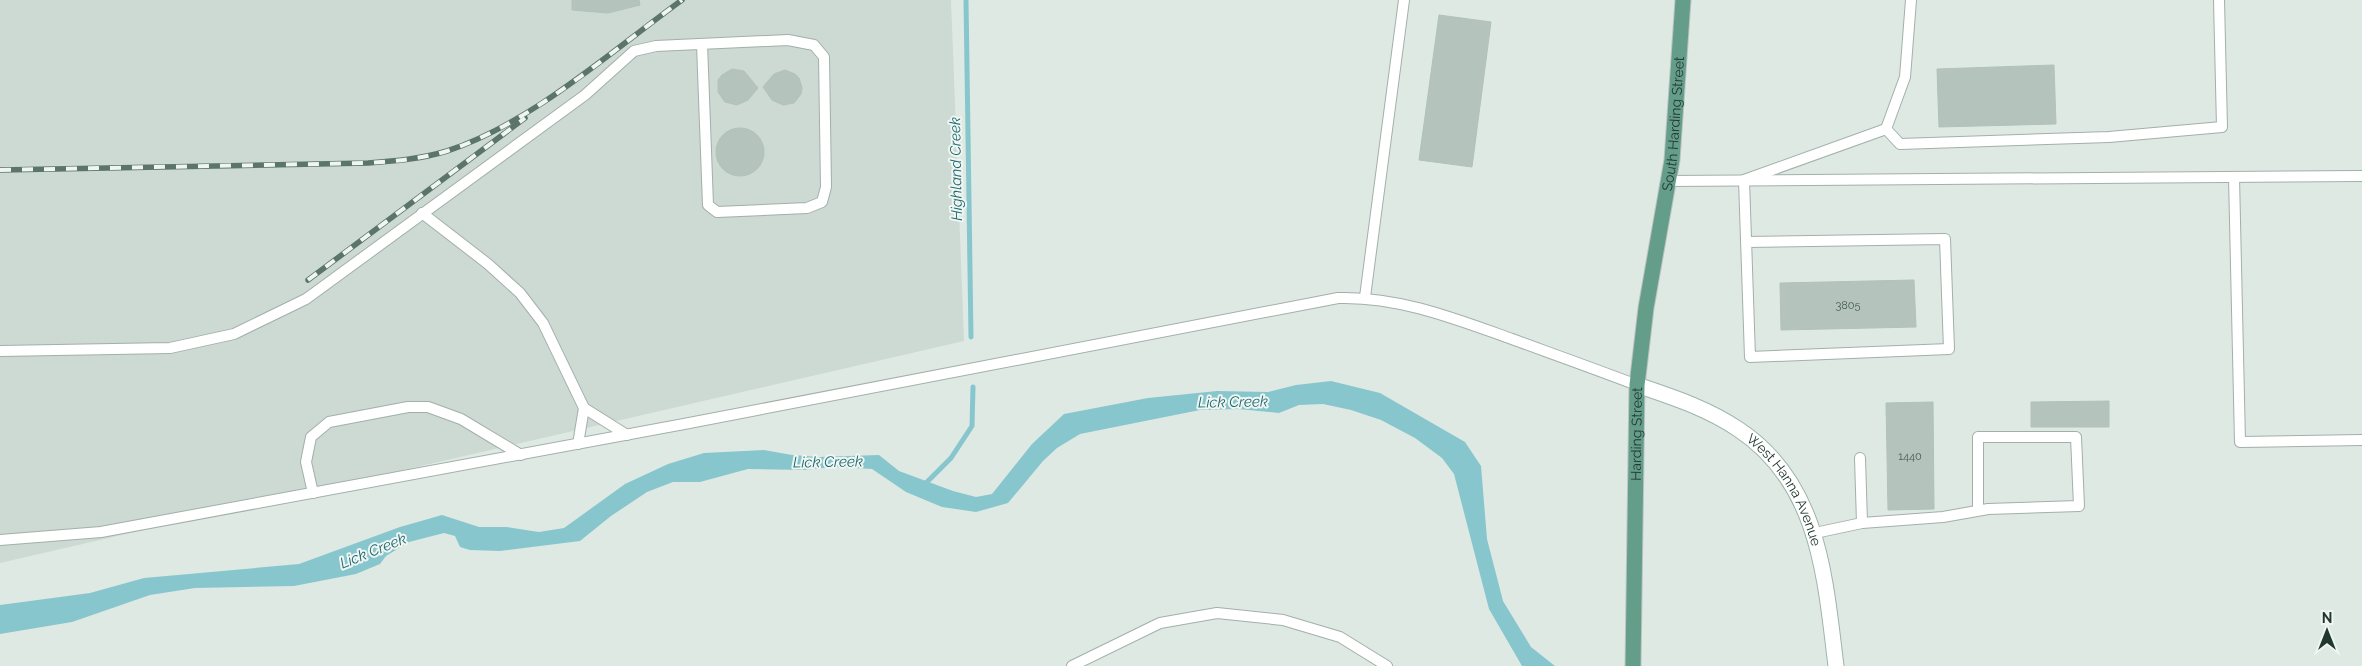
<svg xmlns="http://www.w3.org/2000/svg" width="2362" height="666" font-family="Raleway,sans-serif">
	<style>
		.built { fill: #cdd9d3 }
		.water { fill: #88c6cd }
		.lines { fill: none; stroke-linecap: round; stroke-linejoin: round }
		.stream { stroke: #88c6cd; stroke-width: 5 }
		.building { fill: #b4c4bd; stroke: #b1c2ba }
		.service-casing { stroke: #a2b0aa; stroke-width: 12 }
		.secondary-casing { stroke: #9eb4ab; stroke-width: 17 }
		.primary-casing { stroke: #bcc3c1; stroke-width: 17 }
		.service { stroke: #fff; stroke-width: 10 }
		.secondary { stroke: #fff; stroke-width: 15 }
		.primary { stroke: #659d8b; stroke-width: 15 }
		.rail-casing { stroke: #5b746c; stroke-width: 5.5 }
		.rail { stroke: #eff6f2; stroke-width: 4; stroke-dasharray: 11; stroke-linecap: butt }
		.labels { text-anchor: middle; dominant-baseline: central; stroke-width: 4; stroke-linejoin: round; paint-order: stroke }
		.number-label { font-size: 11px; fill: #465b53 }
		.street-label { font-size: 14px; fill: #213830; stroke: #eff6f2 }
		.water-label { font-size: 15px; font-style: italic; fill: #1e6770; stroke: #eff6f2 }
	</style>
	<rect width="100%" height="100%" fill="#dee9e4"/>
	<!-- built -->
	<path class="built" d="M0,0H951L964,341L0,563Z"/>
	<!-- water -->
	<path class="water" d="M1331,381L1380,393L1465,442L1481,466L1487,539L1503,601L1531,647L1555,666H1522L1489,609L1454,474L1442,458L1415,438L1381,420L1351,410L1323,404L1299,405L1279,413L1238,409L1200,410L1080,434L1057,448L1043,461L1008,503L976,512L942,507L906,492L872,469L833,467L804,470L748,469L700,482H673L647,492L611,516L580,541L500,551L470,550L460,547L455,536L444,533L409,542L386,556L380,564L356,574L294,586L195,588L150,595L72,622L0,634V605L90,593L144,578L299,564L400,527L442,515L479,527H507L539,532L564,528L625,484L668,464L704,453L764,450L792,455L819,457L879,455L899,471L953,491L976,497L992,494L1032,444L1064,414L1148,398L1217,391L1268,392L1296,385Z"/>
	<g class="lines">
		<!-- stream -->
		<g class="stream">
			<path d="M966,0L971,337"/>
			<path d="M923,486L951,458L972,426L973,387"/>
		</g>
	</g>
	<!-- building -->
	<g class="building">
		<path d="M572,0H639L640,5L608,13L572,10Z"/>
		<path d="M1439,15L1491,22L1472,167L1419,160Z"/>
		<path d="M2054,65L2056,124L1939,127L1937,69Z"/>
		<path d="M732,69L744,71L758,88L748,100L737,105L725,102L718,92V80L722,75Z"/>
		<path d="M785,70L795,74L799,78L802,88L801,94L794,103L783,105L772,100L763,87L774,74Z"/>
		<circle cx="740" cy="152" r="24"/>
		<path d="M1914,280L1916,327L1781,330L1780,283Z"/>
		<path d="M2109,401V427H2031V402Z"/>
		<path d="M1933,402L1934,509L1888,510L1886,403Z"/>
	</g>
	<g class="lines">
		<!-- service casing -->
		<g class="service-casing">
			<g id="service">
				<path d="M1886,129L1900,144L2109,137L2222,127L2219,0"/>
				<path d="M1886,129L1905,77L1911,0"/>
				<path d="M2234,177L2240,442L2362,440"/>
				<path d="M1668,181L2362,176"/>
				<path d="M422,213L488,264L520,293L543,323L584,408L627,435"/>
				<path d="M1746,242L1945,239L1949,349L1750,357L1744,180L1886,129"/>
				<path d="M1365,297L1404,0"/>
				<path d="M0,351L170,348L234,334L306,299L585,95L634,51L656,46L788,40L814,45L824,57L826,187L822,202L807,208L717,212L708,205L702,44"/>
				<path d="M578,444L584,408"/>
				<path d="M1860,458L1862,523"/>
				<path d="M313,493L306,462L311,437L329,422L408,407H428L461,419L521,455"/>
				<path d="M1815,533L1862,523L1943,517L1988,509L2079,506L2076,437H1978V511"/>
				<path d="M0,540L101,532L684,424L1338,298C1398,296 1456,319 1512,339C1553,354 1595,369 1637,385"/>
				<path d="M1072,666L1160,623L1217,613L1283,620L1340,637L1387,666"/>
			</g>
		</g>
		<!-- secondary casing -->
		<g class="secondary-casing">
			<g id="secondary">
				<path id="s1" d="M1637,385C1672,397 1707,408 1738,429C1820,483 1825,578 1836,666"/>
			</g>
		</g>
		<!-- primary casing -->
		<g class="primary-casing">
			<g id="primary">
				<path id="s2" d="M1633,666L1637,385L1646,308L1672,160L1683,0"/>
			</g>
		</g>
		<!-- service -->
		<use href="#service" class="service"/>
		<!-- secondary -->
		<use href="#secondary" class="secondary"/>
		<!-- primary -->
		<use href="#primary" class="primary"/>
		<!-- rail casing -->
		<g class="rail-casing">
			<g id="rail">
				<path d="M0,170L368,163C395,161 421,159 447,151C532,123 610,52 682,0"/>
				<path d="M308,280L525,118"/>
			</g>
		</g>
		<!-- rail -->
		<use href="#rail" class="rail"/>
	</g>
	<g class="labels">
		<!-- number labels -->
		<g class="number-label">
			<text x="1848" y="305">3805</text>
			<text x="1910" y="456">1440</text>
		</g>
		<!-- street labels -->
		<g class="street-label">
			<text stroke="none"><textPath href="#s2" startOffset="545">South Harding Street</textPath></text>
			<text stroke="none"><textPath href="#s2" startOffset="232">Harding Street</textPath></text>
			<text stroke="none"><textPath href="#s1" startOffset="189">West Hanna Avenue</textPath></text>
		</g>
		<!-- water labels -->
		<g class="water-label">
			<text transform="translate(956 169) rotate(-91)">Highland Creek</text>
			<text transform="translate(1233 402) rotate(-1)">Lick Creek</text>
			<text transform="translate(828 462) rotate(-1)">Lick Creek</text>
			<text transform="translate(373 551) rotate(-22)">Lick Creek</text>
		</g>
	</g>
	<!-- north arrow -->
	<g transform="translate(2327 631)" stroke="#eff6f2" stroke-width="4" paint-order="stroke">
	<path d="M0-4L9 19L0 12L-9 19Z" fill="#213830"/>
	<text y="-8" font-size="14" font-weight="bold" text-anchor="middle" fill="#213830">N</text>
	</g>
</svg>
